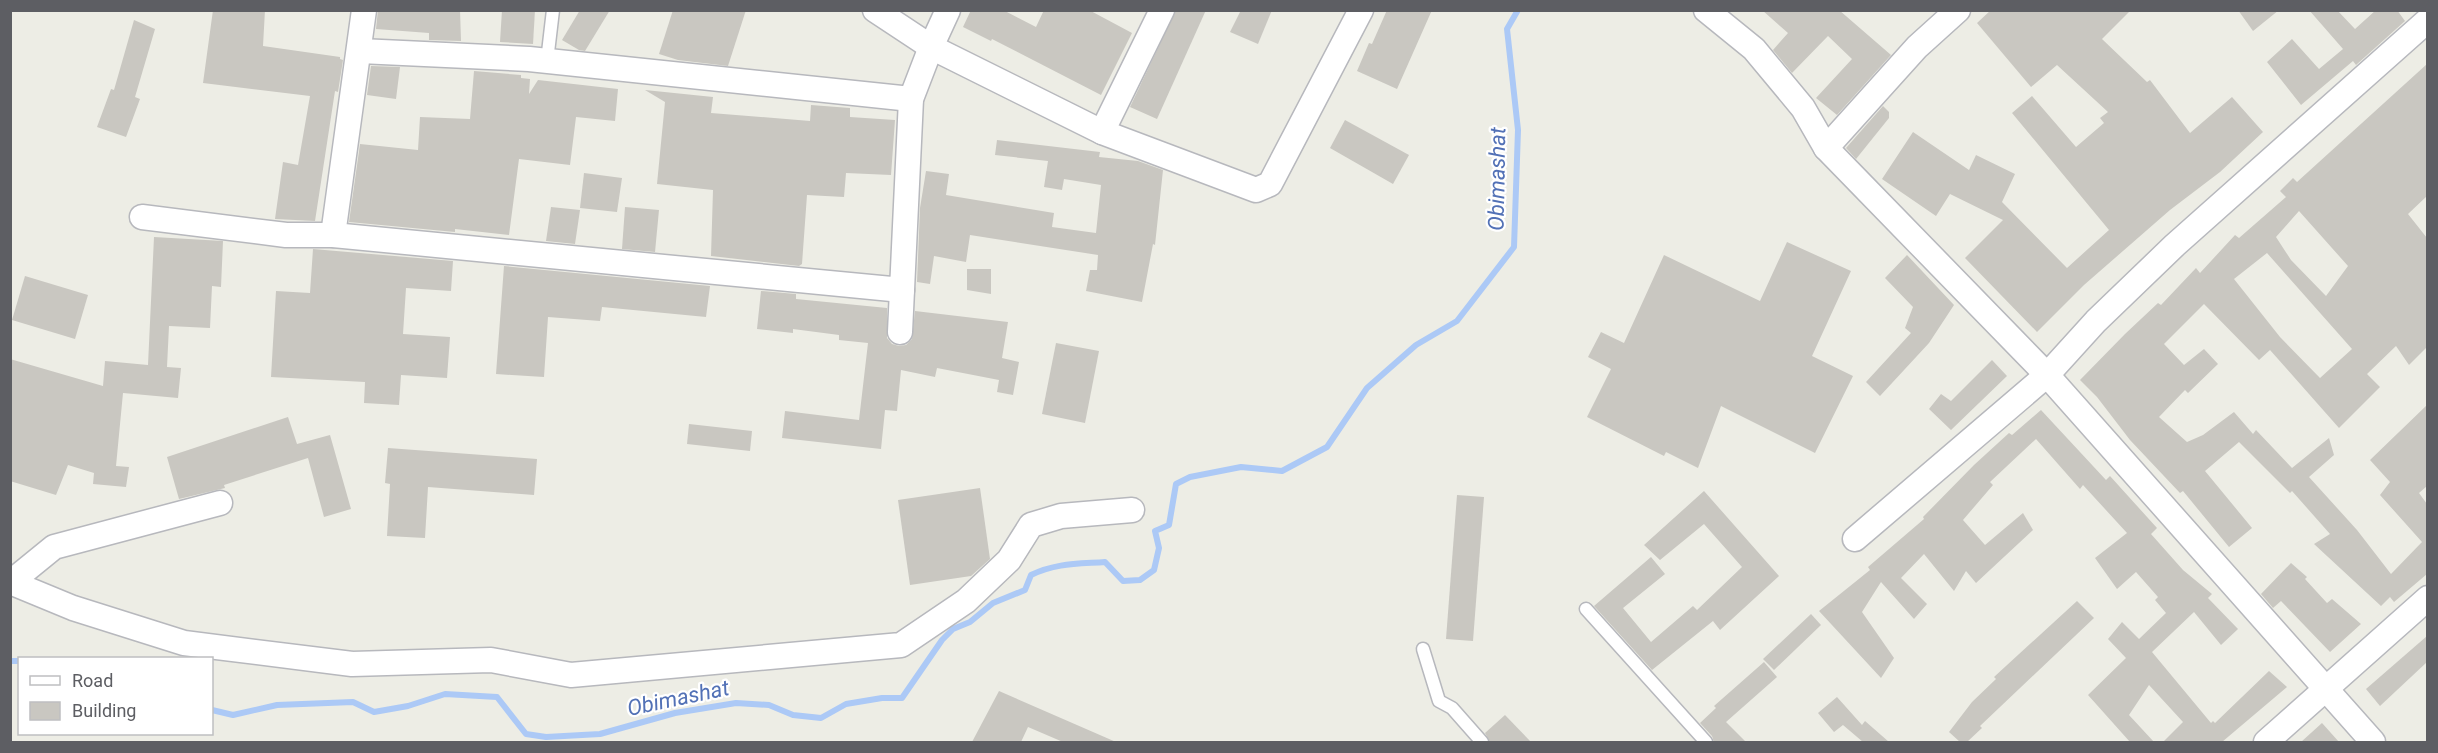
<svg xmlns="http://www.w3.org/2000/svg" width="2438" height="753" font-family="Roboto,sans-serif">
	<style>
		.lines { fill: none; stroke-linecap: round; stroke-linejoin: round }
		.stream { stroke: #acc9f6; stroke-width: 6 }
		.building { fill: #c9c7c1; fill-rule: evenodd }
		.lane-casing { stroke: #b7b8bd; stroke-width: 15 }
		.street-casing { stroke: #b7b8bd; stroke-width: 27 }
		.lane { stroke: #fff; stroke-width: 12 }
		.street { stroke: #fff; stroke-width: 24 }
		.labels { text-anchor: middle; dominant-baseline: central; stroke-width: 4.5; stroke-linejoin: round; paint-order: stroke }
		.water-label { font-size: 22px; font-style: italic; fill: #5271b6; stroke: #fff }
	</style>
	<rect width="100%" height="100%" fill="#edede5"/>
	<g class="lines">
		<!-- stream -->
		<g class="stream">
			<path d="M10,661H20"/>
			<path d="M212,710L233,715L277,705L353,702L374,712L408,706L445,694L497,697L526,734L546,737L600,734L675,713L736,703L769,705L793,715L821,718L846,704L882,698H902L942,640L953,629L970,622L993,603L1025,590L1031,575C1056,563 1077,564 1105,562L1123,581L1140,580L1154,570L1159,548L1155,531L1169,525L1176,484L1190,477L1241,467L1282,471L1327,447L1367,388L1416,345L1457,321L1514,247L1518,130L1507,29L1518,10"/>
		</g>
	</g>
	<!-- building -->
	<g class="building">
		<path d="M213,10H265L263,46L340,57V59L343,60L338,92L335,91L315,221L275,219L283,162L298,165L310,96L203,83Z"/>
		<path d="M378,10H460L461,41L429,40V33L376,29Z"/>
		<path d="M502,10H535L533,44L500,42Z"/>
		<path d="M580,10H610L585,51L579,50L562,40Z"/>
		<path d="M673,10H746L728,66L678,60L659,54Z"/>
		<path d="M971,10H1003L1036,27L1044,10H1089L1132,33L1101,95L992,39L991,41L963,27Z"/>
		<path d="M1176,10H1206L1157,119L1130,107Z"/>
		<path d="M1241,10H1272L1258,44L1230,32Z"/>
		<path d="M1387,10H1432L1397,89L1357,71L1369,43L1372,44Z"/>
		<path d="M1762,10H1839L1891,55L1837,115L1816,98L1852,59L1828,36L1792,73L1773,50L1788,33Z"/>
		<path d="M1991,10H2131L2102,39L2147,82L2150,80L2190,133L2232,97L2263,132L2220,172L2170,210L2084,285L2037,332L1965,258L2003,220L1950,194L1936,216L1882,179L1913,132L1969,170L1976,155L2015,174L2002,202L2067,268L2109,230L2012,113L2032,96L2076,147L2104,123L2100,118L2108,112L2057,65L2031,87L1977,23Z"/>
		<path d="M2238,10H2279L2253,31Z"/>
		<path d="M2309,10H2337L2355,29L2376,10H2397L2405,21L2356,65L2353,61L2301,105L2267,62L2292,39L2319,69L2343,49Z"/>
		<path d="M134,20L155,29L135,97L140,99L126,137L97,127L111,89L114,90Z"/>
		<path d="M2427,64V196L2408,214L2427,238V347L2409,365L2396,346L2367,374L2380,387L2339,428L2270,350L2259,360L2204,304L2164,344L2184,365L2204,349L2218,364L2188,393L2185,390L2159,417L2187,442L2203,435L2234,412L2253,434L2256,430L2292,468L2329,438L2334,455L2309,477L2357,530L2391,574L2422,542L2380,495L2390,482L2370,460L2427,405V486L2419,493L2427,504V574L2394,602L2390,597L2381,606L2314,544L2330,534L2292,491L2290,493L2239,442L2205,471L2252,528L2229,547L2183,491L2180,493L2130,440L2097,397L2080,380L2125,334L2158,303L2161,305L2196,268L2200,273L2235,235L2239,238L2286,197L2280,191L2293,178L2297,182ZM2299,211L2348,266L2326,296L2291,260L2276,237ZM2267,253L2352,349L2320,378L2280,337L2234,279Z"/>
		<path d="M371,66L400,67L396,99L367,95Z"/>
		<path d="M474,71L521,75V78L530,79L529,94L538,80L618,89L615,121L576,117L570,165L519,159L509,235L455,229V232L349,222L360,144L418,150L420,117L470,119Z"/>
		<path d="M645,90L713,97L711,113L810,121L811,105L850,108V117L895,120L891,175L846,173L844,197L807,195L802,264L799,266L711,256L713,190L657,184L665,102Z"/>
		<path d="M1883,106L1889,112V118L1856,159L1846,148Z"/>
		<path d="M1345,120L1409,155L1393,184L1330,148Z"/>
		<path d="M997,140L1100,152L1099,157L1138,161L1163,170L1155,245L1153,244L1142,302L1086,291L1090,270H1097L1098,255L970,235L966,262L934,256L930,284L917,282L920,208L926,171L949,174L946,195L1054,213L1052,227L1096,233L1101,185L1064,179L1062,190L1044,187L1048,161L995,155Z"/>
		<path d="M584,173L622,178L617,212L580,208Z"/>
		<path d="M551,207L580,210L575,244L546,241Z"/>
		<path d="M625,207L659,210L655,252L622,249Z"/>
		<path d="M154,237L223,241L221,287L212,286L210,328L169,326L167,367L181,368L178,398L123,393L116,466L129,467L126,487L93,484L94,473L68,465L56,495L10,481V359L103,386L105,361L148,365Z"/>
		<path d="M1787,242L1851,271L1812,356L1853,376L1815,453L1721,406L1698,468L1666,452L1664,456L1587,417L1611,369L1588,357L1601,332L1624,343L1664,255L1760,301Z"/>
		<path d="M313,249L453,261L451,291L406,288L403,334L450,337L447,378L401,375L399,405L364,403L365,382L271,377L276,291L310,293Z"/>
		<path d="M1907,255L1954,305L1929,343L1880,396L1866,382L1911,333L1905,328L1913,307L1885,278Z"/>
		<path d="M504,266L710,286L706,317L602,307L600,321L548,317L544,377L496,374Z"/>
		<path d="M967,269H991V294L967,290Z"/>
		<path d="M25,276L88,295L75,339L12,320Z"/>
		<path d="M761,291L796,294V299L887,308V338L892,344L899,346L906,345L912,339L915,311L1008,322L1002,358L1019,362L1013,395L997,392L999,380L937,368L935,377L901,370L897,411L885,410L881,449L782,438L785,411L859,420L868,343L839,340V335L793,329V333L757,329Z"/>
		<path d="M1056,343L1099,351L1085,423L1042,414Z"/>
		<path d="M1992,360L2007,376L1951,430L1929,409L1941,394L1951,401Z"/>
		<path d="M2041,410L2106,480L2110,476L2157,528L2151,534L2183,570L2212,594L2208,598L2238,629L2221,645L2194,612L2152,652L2211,723L2213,721L2215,723L2269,671L2287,687L2222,742H2163L2183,722L2149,685L2129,715L2154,742H2130L2088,695L2126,658L2108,639L2122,622L2139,639L2166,613L2155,600L2158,597L2136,572L2117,589L2095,558L2127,533L2083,485L2080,489L2036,439L1990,482L1993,485L1963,520L1985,545L2023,513L2033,530L1976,583L1966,571L1954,591L1924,554L1901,578L1927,604L1914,619L1881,582L1862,612L1894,658L1881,678L1819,611L1870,570L1868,567L1924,519L1923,517L1974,465L2009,433L2012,435Z"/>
		<path d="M288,417L297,444L330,435L351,509L324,517L308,458L224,485L225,488L179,499L167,457Z"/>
		<path d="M689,424L752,431L750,451L687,444Z"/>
		<path d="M388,448L537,459L534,495L428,487L425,538L387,536L390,484L385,483Z"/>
		<path d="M980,488L990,559L971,576L910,585L898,500Z"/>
		<path d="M1704,491L1779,576L1720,630L1713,621L1652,670L1594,606L1651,557L1665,574L1623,608L1651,642L1693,606L1697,610L1742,567L1704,524L1660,560L1644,545Z"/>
		<path d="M1457,495L1484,497L1473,641L1446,639Z"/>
		<path d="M2291,563L2307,577L2305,579L2327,603L2332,599L2361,624L2330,652L2281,601L2273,608L2261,594Z"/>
		<path d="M2077,601L2094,618L1980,726L1982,728L1967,742H1960L1949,732L1972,702L1996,679L1994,677Z"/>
		<path d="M1811,614L1821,625L1774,670L1763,659Z"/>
		<path d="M2427,636V662L2380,706L2366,689Z"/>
		<path d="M1764,662L1777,677L1726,722L1746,742H1714L1712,736L1700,723L1716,708L1714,706Z"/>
		<path d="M999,691L1116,742H1063L1028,727L1021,742H972Z"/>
		<path d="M1837,697L1862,725L1865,721L1889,742H1863L1843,725L1834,732L1818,713Z"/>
		<path d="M1505,715L1531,742H1490L1485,733Z"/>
		<path d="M2322,723L2339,742H2301Z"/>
	</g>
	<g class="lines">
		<!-- lane casing -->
		<g class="lane-casing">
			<g id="lane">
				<path d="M547,61L553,10"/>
				<path d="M1586,609L1706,742"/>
				<path d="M1423,649L1439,701L1452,708L1482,742"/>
			</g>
		</g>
		<!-- street casing -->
		<g class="street-casing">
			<g id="street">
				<path d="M875,10L931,47L1102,132L1256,190L1270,184L1361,10"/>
				<path d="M1706,10L1754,49L1803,108L1826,148"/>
				<path d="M1958,10L1917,47L1826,148L2047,375L2373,742"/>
				<path d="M360,51L529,59L911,99"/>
				<path d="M1102,132L1162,10"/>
				<path d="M142,217L286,235H333L902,290L911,99L931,47L948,10"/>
				<path d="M333,235L364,10"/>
				<path d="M900,332L902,290"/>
				<path d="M1855,539L2047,375L2096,321L2175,245L2428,20"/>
				<path d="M10,582L73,608L184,643L352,664L491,660L571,675L901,645L966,601L1009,560L1031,525L1061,516L1132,510"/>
				<path d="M11,582L54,547L220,503"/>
				<path d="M2266,742L2428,598"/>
			</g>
		</g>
		<!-- lane -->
		<use href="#lane" class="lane"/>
		<!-- street -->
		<use href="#street" class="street"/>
	</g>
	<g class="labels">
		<!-- water labels -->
		<g class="water-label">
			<text transform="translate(1497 179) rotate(-89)">Obimashat</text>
			<text transform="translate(678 698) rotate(-12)">Obimashat</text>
		</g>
	</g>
	<!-- border -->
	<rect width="2438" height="753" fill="none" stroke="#5d5e63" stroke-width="24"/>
	<!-- legend -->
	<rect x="18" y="657" width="195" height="78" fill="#ffffff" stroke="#bebfc1" stroke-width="1.5"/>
	<rect x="30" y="676" width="30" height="9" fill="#ffffff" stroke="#bebfc1" stroke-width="1.5"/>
	<text x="72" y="687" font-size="18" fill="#5d5e63">Road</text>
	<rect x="30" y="702" width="30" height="18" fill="#c9c7c1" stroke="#bebfc1" stroke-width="1.5"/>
	<text x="72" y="717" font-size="18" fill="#5d5e63">Building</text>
</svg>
